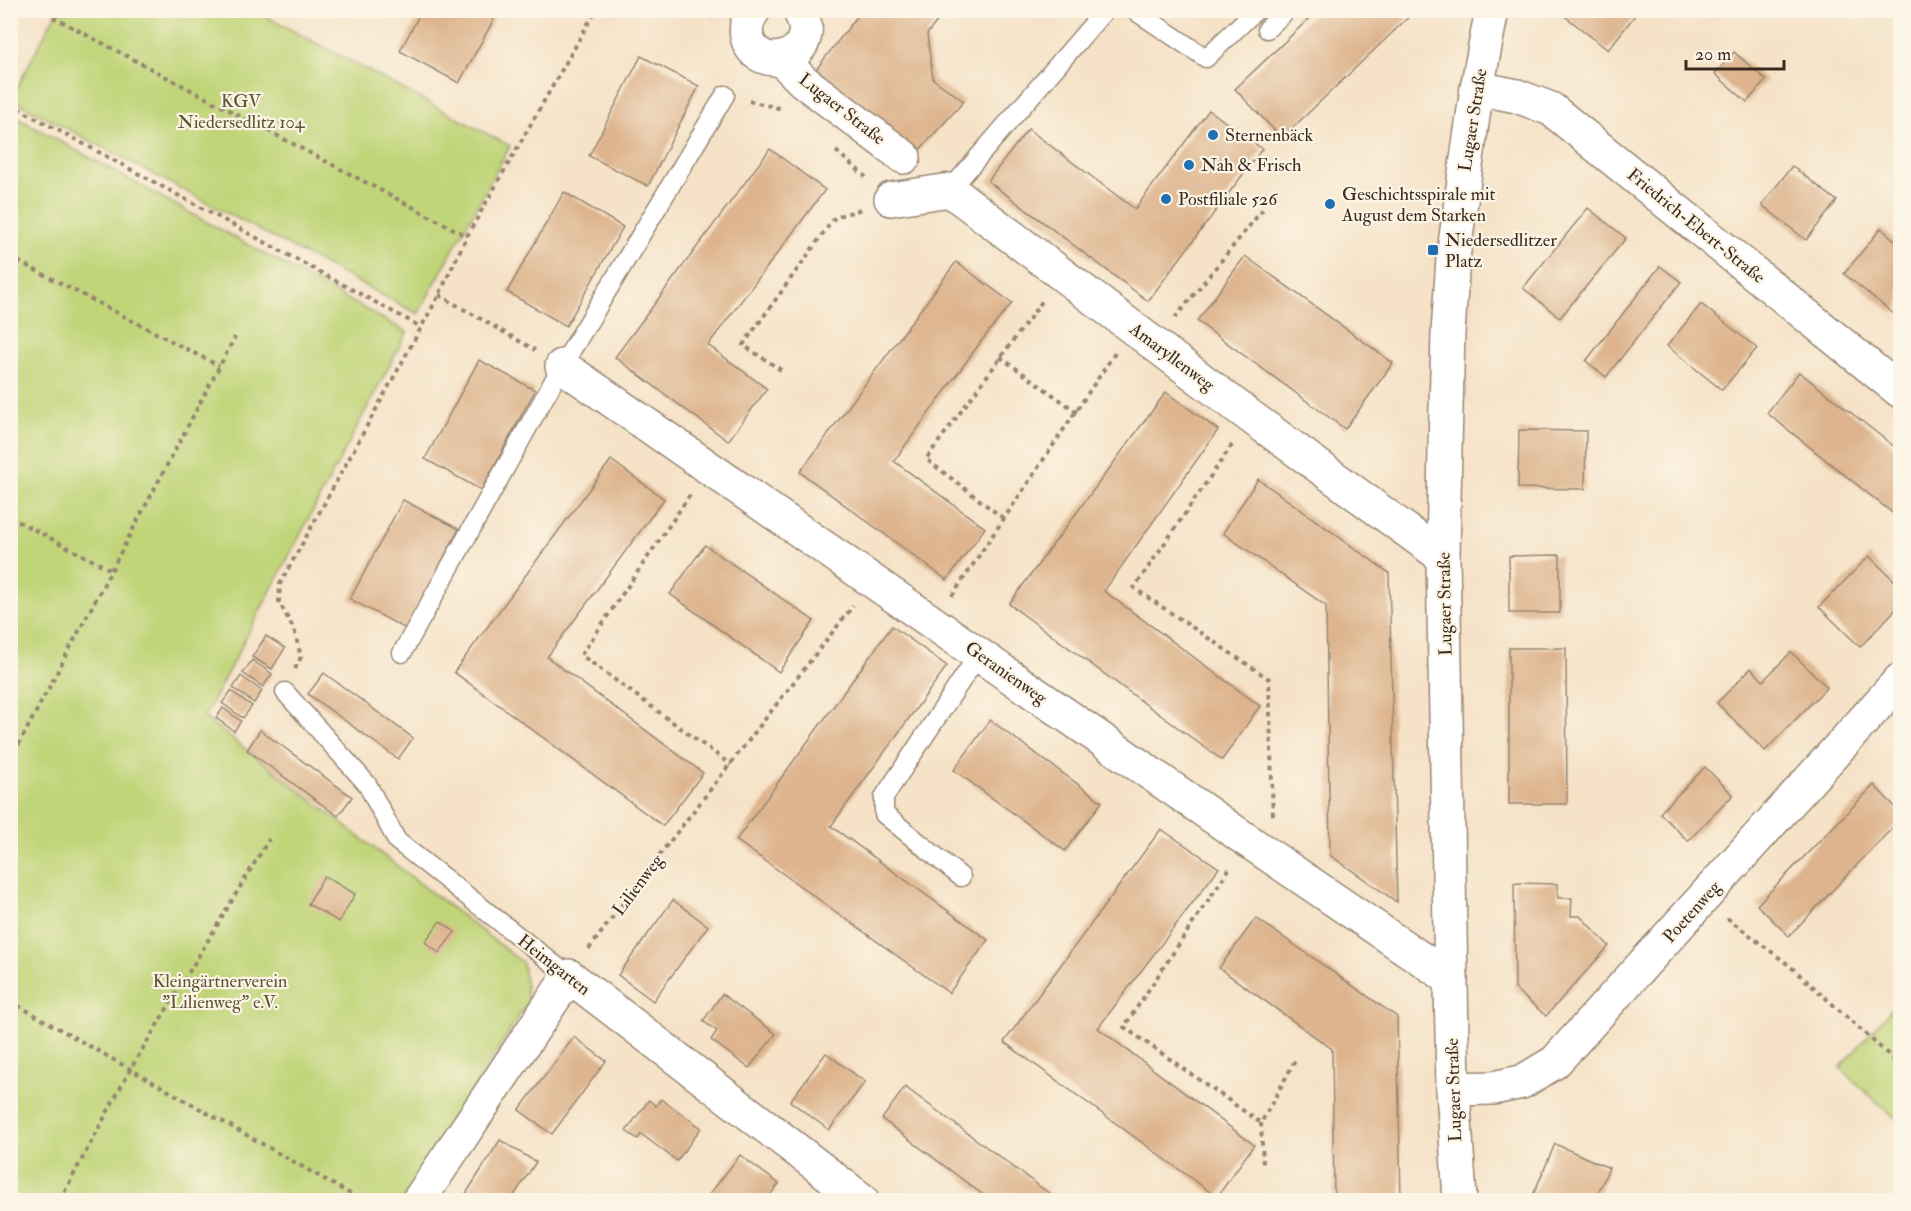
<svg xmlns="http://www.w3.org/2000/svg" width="1911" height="1211" font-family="'IM FELL Double Pica',serif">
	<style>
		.green { fill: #c0d478; stroke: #7e7f4b; stroke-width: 1.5 }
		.building { fill: #ddb48d }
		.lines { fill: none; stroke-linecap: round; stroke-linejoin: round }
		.lane-casing { stroke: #988672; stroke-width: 21 }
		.street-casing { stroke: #988672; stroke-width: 36 }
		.secondary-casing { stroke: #988672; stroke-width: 36 }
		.path { stroke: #988672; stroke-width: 4; stroke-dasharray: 4.5 4.5; stroke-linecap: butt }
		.lane { stroke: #fff; stroke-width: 18 }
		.street { stroke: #fff; stroke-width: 33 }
		.secondary { stroke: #fff; stroke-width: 33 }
		.poi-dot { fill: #1f6fb2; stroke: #fcf5e5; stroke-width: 2 }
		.labels { text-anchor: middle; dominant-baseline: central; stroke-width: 4.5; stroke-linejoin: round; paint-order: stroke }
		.park-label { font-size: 18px; fill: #5c5434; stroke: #fcf5e5 }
		.street-label { font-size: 18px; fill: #3b2a1e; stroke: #fcf5e5 }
		.poi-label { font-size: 18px; fill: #3b2a1e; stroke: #fcf5e5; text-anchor: start }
	</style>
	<rect width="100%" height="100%" fill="#fcf5e5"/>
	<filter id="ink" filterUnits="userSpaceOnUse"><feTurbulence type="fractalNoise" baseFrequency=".0167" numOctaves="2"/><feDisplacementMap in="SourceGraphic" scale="12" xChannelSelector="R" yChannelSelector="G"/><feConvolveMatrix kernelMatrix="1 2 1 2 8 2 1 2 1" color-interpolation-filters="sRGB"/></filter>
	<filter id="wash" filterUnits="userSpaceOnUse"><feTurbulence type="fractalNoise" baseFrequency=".008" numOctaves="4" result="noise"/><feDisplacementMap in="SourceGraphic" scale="24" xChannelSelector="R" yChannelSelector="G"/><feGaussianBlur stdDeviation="1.35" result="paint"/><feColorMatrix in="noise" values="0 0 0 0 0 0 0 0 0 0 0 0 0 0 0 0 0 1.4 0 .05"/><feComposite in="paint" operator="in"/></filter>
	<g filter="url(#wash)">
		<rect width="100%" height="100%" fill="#f5e2c7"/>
		<!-- green -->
		<g class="green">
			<path d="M57,11H256L510,146L418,314L11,99Z"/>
			<path d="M10,114L407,332L204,717L523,963L528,1002L403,1200H11Z"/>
			<path d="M1900,999V1123L1840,1068Z"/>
		</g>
		<g id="blocks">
			<!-- building -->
			<g class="building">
				<path d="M422,10H478L494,19L459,83L400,51Z"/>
				<path d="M862,10H946L927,34L933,79L964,101L915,155L811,76Z"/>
				<path d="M1318,10H1416L1282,138L1235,89Z"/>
				<path d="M1563,10H1639L1608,50L1561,13Z"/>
				<path d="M1734,52L1766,80L1747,102L1715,74Z"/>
				<path d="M641,56L699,86L648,186L589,156Z"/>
				<path d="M1209,110L1262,149L1148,301L988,181L1028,129L1135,209Z"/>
				<path d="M770,149L825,190L708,345L767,389L728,441L615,357Z"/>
				<path d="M1792,166L1837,201L1806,240L1762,205Z"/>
				<path d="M564,192L623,227L566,326L507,292Z"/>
				<path d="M1588,208L1626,238L1560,318L1523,288Z"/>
				<path d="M1881,228L1900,245V305L1894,314L1844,274Z"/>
				<path d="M1245,256L1393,363L1345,429L1197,321Z"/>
				<path d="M956,262L1012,303L982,340L894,461L985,528L947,580L800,472Z"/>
				<path d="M1660,266L1681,282L1606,377L1586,361Z"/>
				<path d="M1701,304L1757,348L1722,390L1667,346Z"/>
				<path d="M479,360L535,390L481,490L425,459Z"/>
				<path d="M1799,372L1900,451V519L1767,413Z"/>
				<path d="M1166,392L1218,430L1104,591L1260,706L1222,760L1009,604Z"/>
				<path d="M1519,430L1586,431L1585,489L1518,488Z"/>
				<path d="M611,460L664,499L547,657L703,773L663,826L454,672Z"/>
				<path d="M1258,479L1389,573L1397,902L1330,855L1326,606L1223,533Z"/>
				<path d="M403,500L459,529L406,629L350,599Z"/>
				<path d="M705,545L814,621L779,672L670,594Z"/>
				<path d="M1560,555V613H1509V556Z"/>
				<path d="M1869,556L1900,586V605L1860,647L1819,607Z"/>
				<path d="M892,626L947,666L831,826L988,940L949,993L736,840Z"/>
				<path d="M266,636L285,648L272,669L252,657Z"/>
				<path d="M1509,648H1566L1567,804H1509Z"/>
				<path d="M1791,652L1827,687L1765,751L1717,703L1751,668L1763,681Z"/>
				<path d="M252,660L272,674L263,687L243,673Z"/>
				<path d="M324,673L413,738L398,759L308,694Z"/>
				<path d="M241,676L262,691L254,703L233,688Z"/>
				<path d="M231,691L252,706L243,718L222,703Z"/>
				<path d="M223,708L241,721L234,731L216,718Z"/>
				<path d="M990,720L1102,802L1065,851L954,770Z"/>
				<path d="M260,730L352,797L338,816L247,750Z"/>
				<path d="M1705,767L1733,795L1688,841L1660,813Z"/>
				<path d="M1874,785L1900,812V820L1789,936L1757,905Z"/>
				<path d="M1161,829L1219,868L1098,1028L1254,1145L1217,1197L1004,1042Z"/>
				<path d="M324,876L355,894L339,922L308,904Z"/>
				<path d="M1514,883L1557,884L1558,898H1572L1571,916H1580L1609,946L1546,1016L1515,989Z"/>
				<path d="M673,900L708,926L653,1001L618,975Z"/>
				<path d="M1256,918L1397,1017L1401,1200H1334L1332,1049L1219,968Z"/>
				<path d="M440,921L455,932L439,953L425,942Z"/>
				<path d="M722,994L776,1034L749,1068L711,1040L717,1031L703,1021Z"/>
				<path d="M574,1037L606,1061L552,1134L519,1110Z"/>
				<path d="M826,1053L865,1082L829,1130L790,1101Z"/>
				<path d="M905,1087L1058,1200H990L882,1119Z"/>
				<path d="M661,1099L701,1128L677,1161L641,1134L638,1139L626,1131L649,1100L656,1106Z"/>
				<path d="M500,1140L536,1162L511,1200H462Z"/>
				<path d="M1555,1144L1609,1168L1595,1200H1531Z"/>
				<path d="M740,1155L779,1184L766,1200H705Z"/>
			</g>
		</g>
	</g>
	<g filter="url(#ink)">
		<use href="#blocks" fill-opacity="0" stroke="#988672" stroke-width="1.5"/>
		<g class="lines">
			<!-- lane casing -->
			<g class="lane-casing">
				<g id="lane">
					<path d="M1134,10L1206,58L1256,10"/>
					<path d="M1267,29L1287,10"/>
					<path d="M950,190L1105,10"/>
					<path d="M402,653L562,366L725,95"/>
					<path d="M285,692L367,784L397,841L569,976"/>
					<path d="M961,877L884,814V797L979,654"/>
				</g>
			</g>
			<!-- street casing -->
			<g class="street-casing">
				<g id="street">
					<path d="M754,10C748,18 745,27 747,37C758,79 826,55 799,10"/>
					<path d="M781,59L803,81L904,157"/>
					<path d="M1477,88L1517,96L1551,109L1900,391"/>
					<path d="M891,199L950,190L1251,417L1443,557"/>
					<path d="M562,366L1248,841L1451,979"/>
					<path d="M1453,1089L1493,1088L1522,1082L1555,1062L1900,680"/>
					<path d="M419,1200L569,976L862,1200"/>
				</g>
			</g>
			<!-- secondary casing -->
			<g class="secondary-casing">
				<path id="secondary" d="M1460,1200L1453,1089L1443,557L1445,447L1448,333L1453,258L1477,88L1492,10"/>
			</g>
			<!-- path -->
			<g class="path">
				<path d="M705,10L714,18"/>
				<path d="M53,17L467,236"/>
				<path d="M749,101L783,109"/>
				<path d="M10,104L421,327"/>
				<path d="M836,151L866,177"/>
				<path d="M10,257L219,366"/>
				<path d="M439,295L535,350"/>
				<path d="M1175,318L1263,209"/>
				<path d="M1000,357L1077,412"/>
				<path d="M781,370L743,345L835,217L862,209"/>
				<path d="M1232,445L1134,588L1269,679L1273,819"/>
				<path d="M690,495L581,655L731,765"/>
				<path d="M10,517L111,570"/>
				<path d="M1003,518L926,459L1043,300"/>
				<path d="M952,596L1115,353"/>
				<path d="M295,669L301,657L294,630L279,602L280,584L439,295L467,236L596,10"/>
				<path d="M10,761L235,337"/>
				<path d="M1229,869L1124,1027L1261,1123L1296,1059"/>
				<path d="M1727,918L1790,966L1900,1065"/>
				<path d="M589,949L647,871L853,606"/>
				<path d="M10,1001L361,1200"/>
				<path d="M1261,1123L1263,1164"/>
				<path d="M60,1200L130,1070L269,839"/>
			</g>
			<!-- lane -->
			<use href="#lane" class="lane"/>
			<!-- street -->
			<use href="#street" class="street"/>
			<!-- secondary -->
			<use href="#secondary" class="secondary"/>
		</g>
	</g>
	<!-- markers -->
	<g class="poi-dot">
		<circle cx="1213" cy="135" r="6"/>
		<circle cx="1189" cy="165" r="6"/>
		<circle cx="1166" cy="199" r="6"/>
		<circle cx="1330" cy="204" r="6"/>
		<rect x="1427" y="244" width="12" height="12" rx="3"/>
	</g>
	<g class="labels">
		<!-- park labels -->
		<g class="park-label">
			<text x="241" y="101">KGV<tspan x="241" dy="21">Niedersedlitz 104</tspan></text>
			<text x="220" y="981">Kleingärtnerverein<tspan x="220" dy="21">"Lilienweg" e.V.</tspan></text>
		</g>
		<!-- street labels -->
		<g class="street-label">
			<text transform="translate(842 109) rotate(38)">Lugaer Straße</text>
			<text transform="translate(1473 120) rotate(-81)">Lugaer Straße</text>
			<text transform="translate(1696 226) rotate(39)">Friedrich-Ebert-Straße</text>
			<text transform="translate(1172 357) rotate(37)">Amaryllenweg</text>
			<text transform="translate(1445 604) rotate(-91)">Lugaer Straße</text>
			<text transform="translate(1006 673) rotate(35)">Geranienweg</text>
			<text transform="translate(638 885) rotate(-53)">Lilienweg</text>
			<text transform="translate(1692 912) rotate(-48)">Poetenweg</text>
			<text transform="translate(554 965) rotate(38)">Heimgarten</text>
			<text transform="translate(1454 1090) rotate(-92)">Lugaer Straße</text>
		</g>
		<!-- poi labels -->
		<g class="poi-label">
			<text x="1225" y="135">Sternenbäck</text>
			<text x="1201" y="165">Nah &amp; Frisch</text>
			<text x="1342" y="194">Geschichtsspirale mit<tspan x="1342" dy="21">August dem Starken</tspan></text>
			<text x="1178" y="199">Postfiliale 526</text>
			<text x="1445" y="240">Niedersedlitzer<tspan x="1445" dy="21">Platz</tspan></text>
		</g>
	</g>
	<!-- margin -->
	<rect width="1911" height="1211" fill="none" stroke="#fcf5e5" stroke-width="36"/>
	<!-- scale -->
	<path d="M1686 60v9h98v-9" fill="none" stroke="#3b2a1e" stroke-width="3"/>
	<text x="1695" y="60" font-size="18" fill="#3b2a1e" stroke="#fcf5e5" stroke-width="4.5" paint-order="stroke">20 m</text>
</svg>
